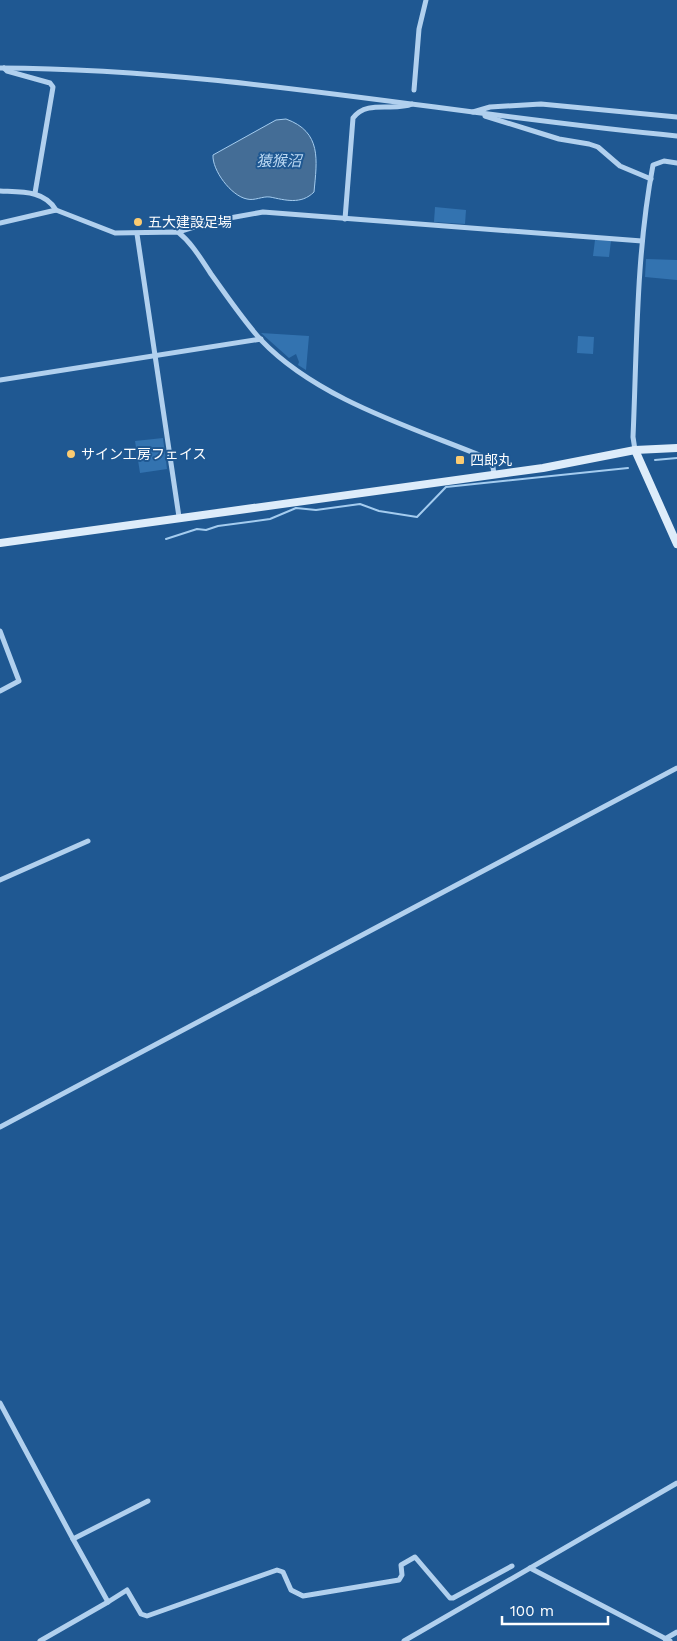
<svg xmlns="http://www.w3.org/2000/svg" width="677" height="1641" font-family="'Work Sans','Noto Sans JP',sans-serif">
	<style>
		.green { fill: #3373b0 }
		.water { fill: #446d96; stroke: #a4ccef }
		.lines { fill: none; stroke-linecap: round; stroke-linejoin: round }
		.stream { stroke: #a4ccef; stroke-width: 2 }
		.street { stroke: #b1d0ee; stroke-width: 5 }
		.secondary { stroke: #ddecfa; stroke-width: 8 }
		.poi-dot { fill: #fbcb71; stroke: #1f5892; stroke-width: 2 }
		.labels { text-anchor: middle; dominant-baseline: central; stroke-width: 4; stroke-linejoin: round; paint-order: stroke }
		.poi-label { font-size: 14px; fill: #fff; stroke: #1f5892; text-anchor: start }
		.water-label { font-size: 15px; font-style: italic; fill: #bddaf4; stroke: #1f5892 }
	</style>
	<rect width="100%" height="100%" fill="#1f5892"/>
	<!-- green -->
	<g class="green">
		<path d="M435,207L466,210L465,224L434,222Z"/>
		<path d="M595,240L611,241L609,257L593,256Z"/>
		<path d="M646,259L677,260V280L645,277Z"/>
		<path d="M261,333L309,336L306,370L298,365L299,362L296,354L289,358Z"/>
		<path d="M578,336L594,337L593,354L577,353Z"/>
		<path d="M163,438L167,469L140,473L135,441Z"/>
	</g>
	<!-- water -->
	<path class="water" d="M286,119C322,132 317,160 314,192C301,205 285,200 270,197C262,196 255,201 247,199C231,196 212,170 213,155L276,120Z"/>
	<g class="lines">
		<!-- stream -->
		<g class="stream">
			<path d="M655,460L677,458"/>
			<path d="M166,539L197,529L206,530L218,526L270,519L296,508L316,510L360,504L379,511L417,517L446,487L628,468"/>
		</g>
		<!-- street -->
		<g class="street">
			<path d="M0,68C227,69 451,115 677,136"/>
			<path d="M4,68L7,71L50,83L53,87L35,193"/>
			<path d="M414,90L419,29L426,0"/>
			<path d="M473,112L490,107L541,104L677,117"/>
			<path d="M485,116L559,139L589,144L598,147L620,166L651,179"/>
			<path d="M0,191C21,192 44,190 56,210"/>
			<path d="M345,219L353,118C367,99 394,112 412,104"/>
			<path d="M0,223L56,210L115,233L178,232C192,243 201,259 211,274C227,296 243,320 261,340C317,399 411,427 484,457L493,467L494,475"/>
			<path d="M178,232L213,221L263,212L642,241"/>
			<path d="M137,234L179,517"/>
			<path d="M0,380L261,339"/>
			<path d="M635,450L633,437C637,347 636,254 653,165L664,161L677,163"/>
			<path d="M0,631L19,681L0,691"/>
			<path d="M0,880L88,841"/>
			<path d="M0,1127L677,768"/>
			<path d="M0,1403L73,1539L148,1501"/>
			<path d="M73,1539L108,1602L127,1590L141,1614L147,1616L277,1570L283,1572L291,1590L303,1596L399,1580L402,1575L401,1565L415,1557L450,1598H453L512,1566"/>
			<path d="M530,1568L670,1641"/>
			<path d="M665,1639L677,1632"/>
			<path d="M40,1641L108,1602"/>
			<path d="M404,1641L677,1483"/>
		</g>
		<!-- secondary -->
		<g class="secondary">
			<path d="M635,450L677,544"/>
			<path d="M0,543L543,468L635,450L677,448"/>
		</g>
	</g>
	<!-- markers -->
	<g class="poi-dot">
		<circle cx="138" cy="222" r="5"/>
		<circle cx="71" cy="454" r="5"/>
		<rect x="455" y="455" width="10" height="10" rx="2.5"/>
	</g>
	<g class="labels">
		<!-- poi labels -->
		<g class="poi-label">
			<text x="148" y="222">五大建設足場</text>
			<text x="81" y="454">サイン工房フェイス</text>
			<text x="470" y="460">四郎丸</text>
		</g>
		<!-- water labels -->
		<g class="water-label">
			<text x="279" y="161">猿猴沼</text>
		</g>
	</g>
	<!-- scale -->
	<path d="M502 1616v8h106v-8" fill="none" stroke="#ffffff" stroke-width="2.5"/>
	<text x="510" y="1616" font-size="15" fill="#ffffff" stroke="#1f5892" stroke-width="4" paint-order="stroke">100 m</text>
</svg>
